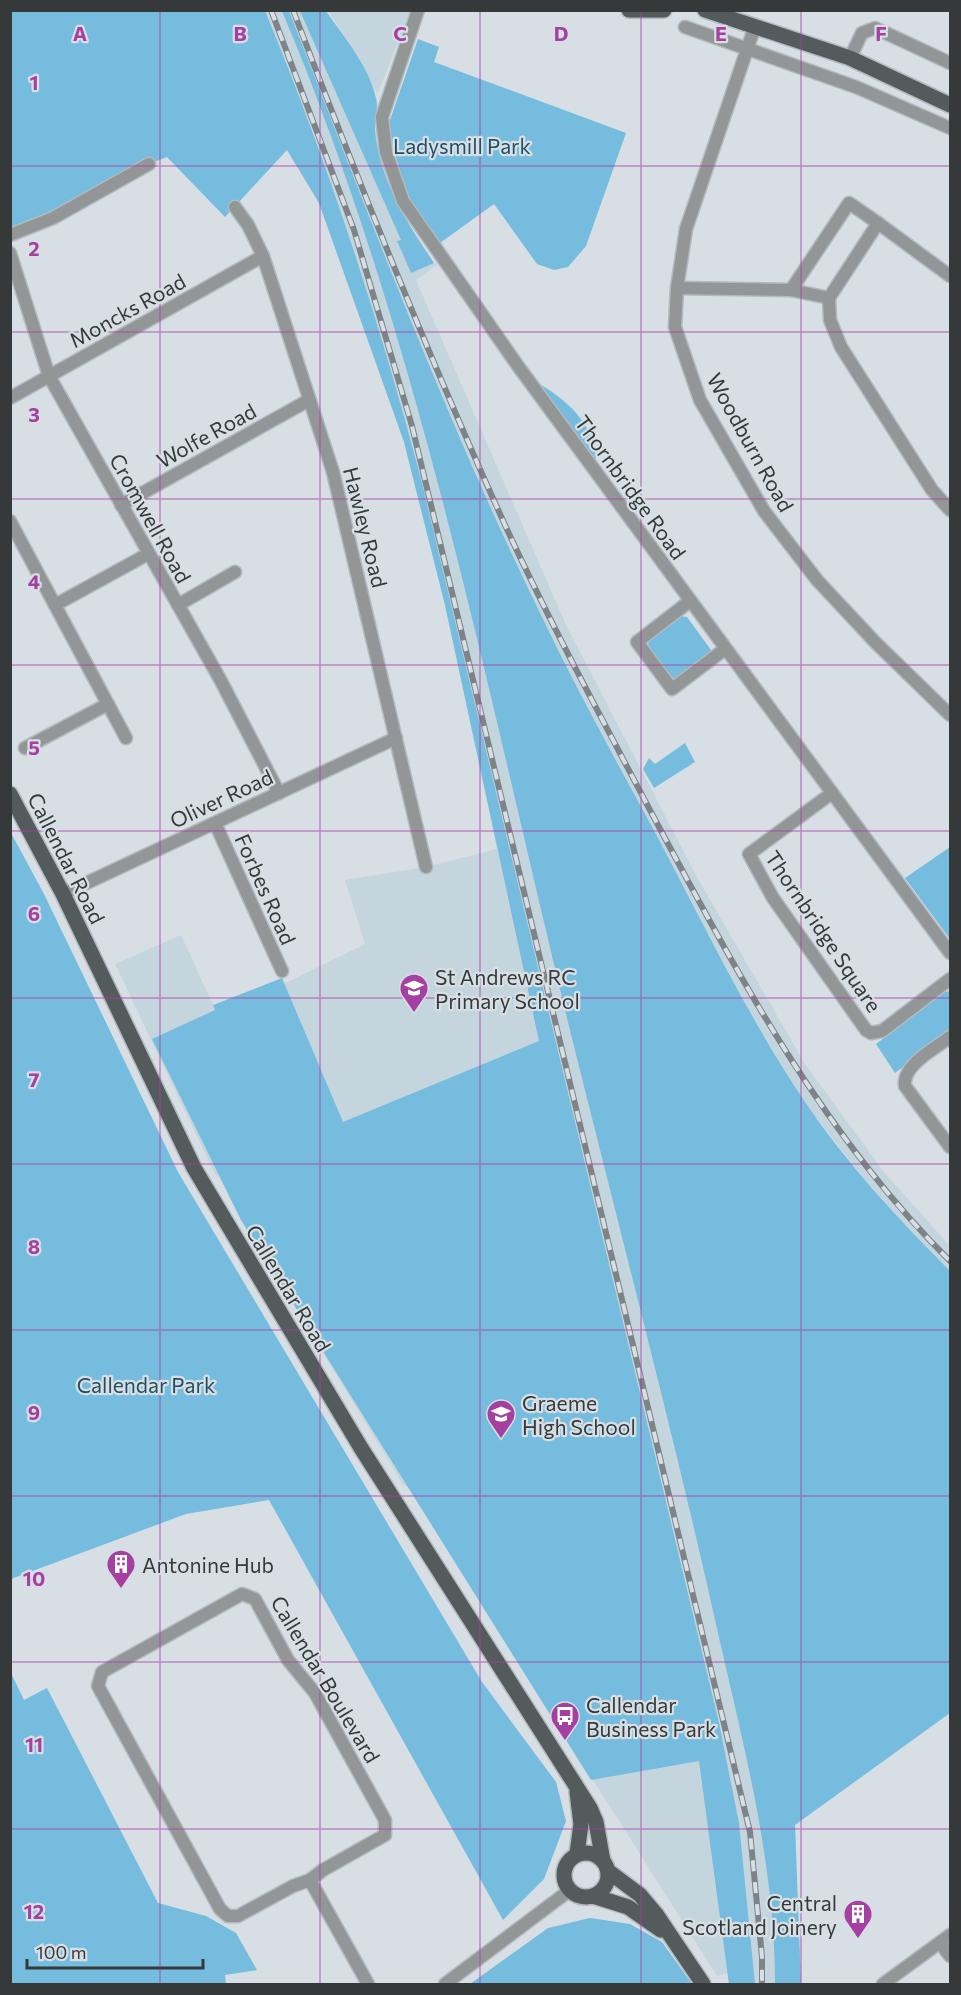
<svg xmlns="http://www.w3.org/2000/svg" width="961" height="1995" font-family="Commissioner,sans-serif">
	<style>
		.built { fill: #c5d5dd }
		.green { fill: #75bcdf }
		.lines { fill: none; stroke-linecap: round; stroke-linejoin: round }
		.minor-casing { stroke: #b3babf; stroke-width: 15 }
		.primary-casing { stroke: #b3babf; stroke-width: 18 }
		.minor { stroke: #929697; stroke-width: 12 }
		.primary { stroke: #545b5d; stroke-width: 15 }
		.rail-casing { stroke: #7d8386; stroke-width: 6 }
		.rail { stroke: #d7dfe4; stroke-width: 4; stroke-dasharray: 11; stroke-linecap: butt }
		.grid { fill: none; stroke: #a63fa2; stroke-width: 1.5; stroke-opacity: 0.55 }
		.labels { text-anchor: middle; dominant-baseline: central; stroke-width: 4.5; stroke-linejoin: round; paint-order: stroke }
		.park-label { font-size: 21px; fill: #224f64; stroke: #d7dfe4 }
		.street-label { font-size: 21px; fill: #35393a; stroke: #d7dfe4 }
		.poi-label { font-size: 21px; fill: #35393a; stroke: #d7dfe4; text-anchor: start }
		.grid-label { font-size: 20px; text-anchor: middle; font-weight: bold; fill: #a63fa2; stroke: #d7dfe4; stroke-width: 4.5; stroke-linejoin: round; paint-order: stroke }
	</style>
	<rect width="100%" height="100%" fill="#d7dfe4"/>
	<!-- built -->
	<g class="built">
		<path d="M219,11H317L375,130L387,179L403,214L434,263L438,264L416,280L566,625L697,877L805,1064L884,1172L950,1246V1271L906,1227L852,1164L805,1103L764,1036L801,1984H729L727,1973L717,1976L408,1487L403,1484L241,1219L219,1177L215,1174L115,964L181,935L215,1009L289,1146L370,1112L342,1123L284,984L365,944L345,880L426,867L497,849L445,605L404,442L319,203L287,149Z"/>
		<path d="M328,11H410L378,93L373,87L359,57Z"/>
	</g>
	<!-- green -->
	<g class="green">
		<path d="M10,11H265C328,163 379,319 421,479L719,1723L739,1823L755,1984H729L699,1761L591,1780L241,1220L152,1039L215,1010L213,1005L282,978L343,1122L539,1041L445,605L404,442L319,203L287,150L225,217L167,157L149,164L11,235Z"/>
		<path d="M282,11H289C368,213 445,419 541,615C577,691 618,764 658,838C705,927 749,1019 805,1102C847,1164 898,1219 950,1271V1713L795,1825L801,1984H775C775,1867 746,1755 720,1642C681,1465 635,1290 591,1114C496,744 431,365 282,11Z"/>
		<path d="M300,11H326C344,37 369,66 376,98C379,108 374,119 375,130C379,179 407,223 434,263L411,273L397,241L401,240Z"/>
		<path d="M418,39L439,47L434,62L626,133L586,246L568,267L554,270L537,264L494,204L440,243L408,198L389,134L390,120Z"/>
		<path d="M534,381C566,398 599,427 596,467Z"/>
		<path d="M678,616L687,617L711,650L709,657L681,678H672L648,646L649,637Z"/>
		<path d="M685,743L695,762L654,788L643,769L649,758L655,764Z"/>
		<path d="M10,831L44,894L178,1172L482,1682L556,1782L566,1821L544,1879L503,1920L269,1500L186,1514L11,1579Z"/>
		<path d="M950,847V939L905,878Z"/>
		<path d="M950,991V1031L895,1073L876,1044L945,992Z"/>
		<path d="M11,1673L24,1700L47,1688L158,1903L206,1916L236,1933L257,1970L225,1975L226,1984H11Z"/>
		<path d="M590,1918L630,1924L662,1942L692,1984H470L548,1928Z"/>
	</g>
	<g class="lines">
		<!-- minor casing -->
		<g class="minor-casing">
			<g id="minor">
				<path d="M418,10L382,117L386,152L403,201L518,366L950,953"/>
				<path d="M755,26L686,229L677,288L675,327L700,400L764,511L817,580L875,642L950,715"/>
				<path d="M685,27L856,87L950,128"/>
				<path d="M850,58L862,33L875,28L950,63"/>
				<path d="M235,207L248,225L263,256L333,472L426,867"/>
				<path d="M10,235L53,218L149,164"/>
				<path d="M10,253L49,376L221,681L279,793"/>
				<path d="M677,288L791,290L849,203L878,223"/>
				<path d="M791,290L829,298"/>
				<path d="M829,298L830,320L841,347L932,490L950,510"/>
				<path d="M829,298L878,223L950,276"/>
				<path d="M10,398L263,256"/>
				<path d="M121,505L309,400"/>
				<path d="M10,521L126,738"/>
				<path d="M690,601L637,642L672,689L725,649"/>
				<path d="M55,605L148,554"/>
				<path d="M178,605L235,572"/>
				<path d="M25,748L108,704"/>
				<path d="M832,793L749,854L773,898L866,1030L871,1033L882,1031L950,979"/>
				<path d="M215,823L282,971"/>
				<path d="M63,894L396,738"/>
				<path d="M950,1037C936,1048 902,1065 905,1086L950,1147"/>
				<path d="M242,1594L255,1599L288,1660L315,1693L385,1820V1835L323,1870L310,1880L293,1886L238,1916H228L220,1909L98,1686L102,1672Z"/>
				<path d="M310,1880L368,1984"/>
				<path d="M940,1943L950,1956"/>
				<path d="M445,1984L570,1890"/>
				<path d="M883,1984L950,1935"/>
			</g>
		</g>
		<!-- primary casing -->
		<g class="primary-casing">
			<g id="primary">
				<path d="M629,10H664"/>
				<path d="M705,10L850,58L950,105"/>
				<path d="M10,794L63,894L194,1168L361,1448L590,1808L596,1822L603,1861"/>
				<path d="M577,1792L581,1824L577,1854"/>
				<circle cx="586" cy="1875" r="22"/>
				<path d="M608,1871L640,1895L656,1914L703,1984"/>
				<path d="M593,1896L628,1907L661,1930"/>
			</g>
		</g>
		<!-- minor -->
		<use href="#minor" class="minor"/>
		<!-- primary -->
		<use href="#primary" class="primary"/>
		<!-- rail casing -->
		<g class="rail-casing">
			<g id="rail">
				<path d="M271,10L354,230L412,426L750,1832L762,1957V1984"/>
				<path d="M293,10C359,184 429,357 505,525C550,623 601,717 651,812C736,971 821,1133 950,1261"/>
			</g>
		</g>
		<!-- rail -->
		<use href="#rail" class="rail"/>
	</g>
	<!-- grid -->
	<path class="grid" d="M160,10V1984M320,10V1984M480,10V1984M641,10V1984M801,10V1984M10,166H950M10,332H950M10,499H950M10,665H950M10,831H950M10,998H950M10,1164H950M10,1330H950M10,1496H950M10,1662H950M10,1829H950"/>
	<!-- icons -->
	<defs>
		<g id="school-pin" transform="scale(1.5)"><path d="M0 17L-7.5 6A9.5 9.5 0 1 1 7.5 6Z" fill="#a63fa2" stroke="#d7dfe4"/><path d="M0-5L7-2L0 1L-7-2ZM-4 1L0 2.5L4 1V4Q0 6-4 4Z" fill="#fff"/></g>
		<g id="building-pin" transform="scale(1.5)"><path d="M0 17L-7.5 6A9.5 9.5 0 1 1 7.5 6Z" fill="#a63fa2" stroke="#d7dfe4"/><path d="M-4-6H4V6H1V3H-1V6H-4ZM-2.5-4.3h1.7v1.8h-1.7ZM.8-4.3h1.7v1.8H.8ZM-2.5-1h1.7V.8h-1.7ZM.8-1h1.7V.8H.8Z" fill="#fff"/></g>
		<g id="bus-pin" transform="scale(1.5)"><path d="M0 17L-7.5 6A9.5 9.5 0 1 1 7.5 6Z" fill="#a63fa2" stroke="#d7dfe4"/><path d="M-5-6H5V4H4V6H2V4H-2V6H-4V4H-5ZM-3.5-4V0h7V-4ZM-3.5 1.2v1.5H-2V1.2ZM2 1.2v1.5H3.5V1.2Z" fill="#fff"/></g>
	</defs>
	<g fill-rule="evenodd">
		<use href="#school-pin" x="414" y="988"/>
		<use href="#school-pin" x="501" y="1414"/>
		<use href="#building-pin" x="121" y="1564"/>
		<use href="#bus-pin" x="565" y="1716"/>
		<use href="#building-pin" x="858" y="1914"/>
	</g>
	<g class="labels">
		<!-- park labels -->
		<g class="park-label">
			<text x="462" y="145">Ladysmill Park</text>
			<text x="146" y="1384">Callendar Park</text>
		</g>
		<!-- street labels -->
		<g class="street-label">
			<text transform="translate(127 310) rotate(-29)">Moncks Road</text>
			<text transform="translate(206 435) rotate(-29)">Wolfe Road</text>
			<text transform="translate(751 442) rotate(61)">Woodburn Road</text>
			<text transform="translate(631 487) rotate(54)">Thornbridge Road</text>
			<text transform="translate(151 518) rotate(61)">Cromwell Road</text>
			<text transform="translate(366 527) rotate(76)">Hawley Road</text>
			<text transform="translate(221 798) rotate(-25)">Oliver Road</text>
			<text transform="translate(67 858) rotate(63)">Callendar Road</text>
			<text transform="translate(266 889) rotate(66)">Forbes Road</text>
			<text transform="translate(824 931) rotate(56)">Thornbridge Square</text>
			<text transform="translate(289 1288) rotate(59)">Callendar Road</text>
			<text transform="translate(326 1679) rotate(59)">Callendar Boulevard</text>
		</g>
		<!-- poi labels -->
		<g class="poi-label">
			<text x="435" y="976">St Andrews RC<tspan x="435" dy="24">Primary School</tspan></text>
			<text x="522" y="1402">Graeme<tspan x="522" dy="24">High School</tspan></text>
			<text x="142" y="1564">Antonine Hub</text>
			<text x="586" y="1704">Callendar<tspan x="586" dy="24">Business Park</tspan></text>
			<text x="837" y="1902" text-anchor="end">Central<tspan x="837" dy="24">Scotland Joinery</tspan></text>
		</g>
	</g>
	<g class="grid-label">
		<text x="80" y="41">A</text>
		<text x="240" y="41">B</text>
		<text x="400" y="41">C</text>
		<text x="561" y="41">D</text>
		<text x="721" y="41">E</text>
		<text x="881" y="41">F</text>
		<text x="34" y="90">1</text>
		<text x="34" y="256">2</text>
		<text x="34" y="422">3</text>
		<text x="34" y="589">4</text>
		<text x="34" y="755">5</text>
		<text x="34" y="921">6</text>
		<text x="34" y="1087">7</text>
		<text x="34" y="1254">8</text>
		<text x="34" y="1420">9</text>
		<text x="34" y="1586">10</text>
		<text x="34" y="1752">11</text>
		<text x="34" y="1919">12</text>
	</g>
	<!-- border -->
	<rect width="961" height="1995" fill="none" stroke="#35393a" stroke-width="24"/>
	<!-- scale -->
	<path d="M27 1959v9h176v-9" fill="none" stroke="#35393a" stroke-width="3"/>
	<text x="36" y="1959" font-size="18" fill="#35393a" stroke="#d7dfe4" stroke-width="4.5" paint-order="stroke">100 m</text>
</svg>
